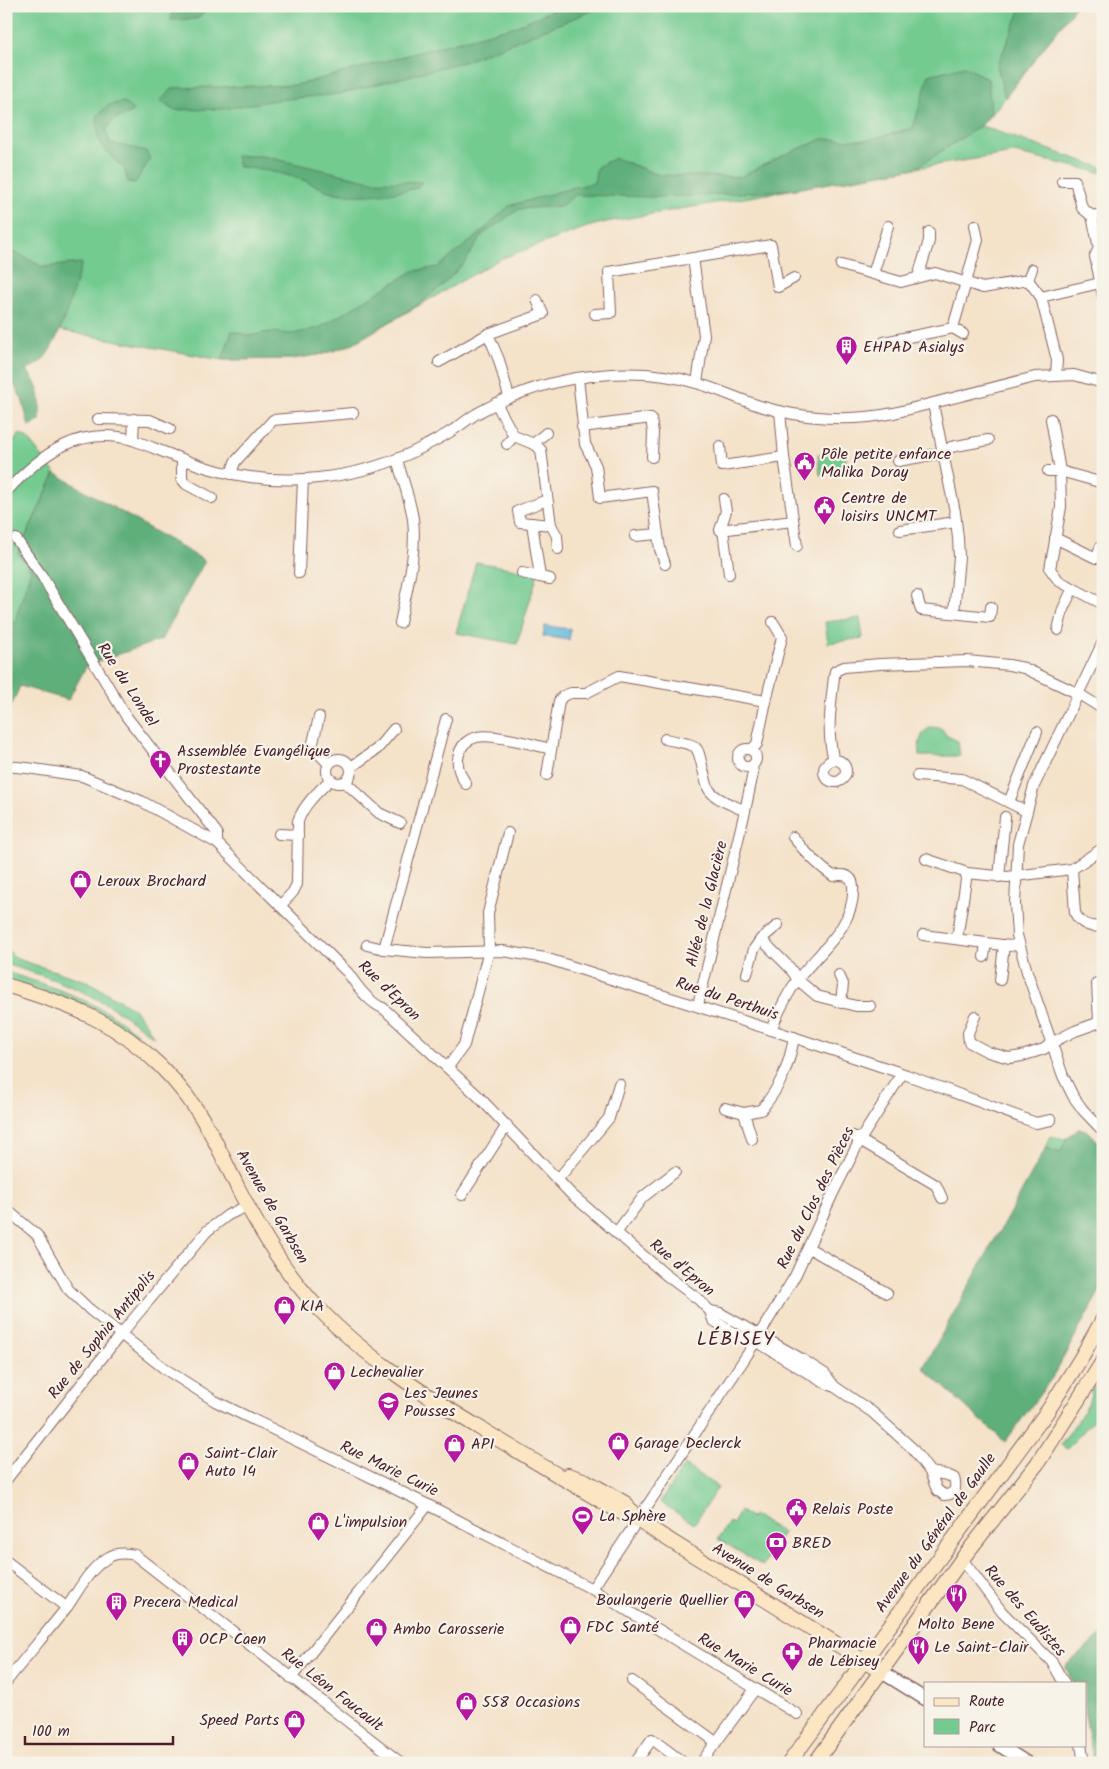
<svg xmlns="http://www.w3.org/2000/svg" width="1109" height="1769" font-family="Kalam,sans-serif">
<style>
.green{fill:#73cb90;stroke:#5e755e}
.forest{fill:#5eaf7a;stroke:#546752}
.water{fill:#5fb8dc;stroke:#546c84}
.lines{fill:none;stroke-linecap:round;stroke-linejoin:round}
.minor-casing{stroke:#866362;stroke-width:12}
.tertiary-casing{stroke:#866362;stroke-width:15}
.secondary-casing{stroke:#866362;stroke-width:16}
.minor{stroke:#fff;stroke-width:10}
.tertiary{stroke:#fff;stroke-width:12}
.secondary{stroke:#fbe6c4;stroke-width:14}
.labels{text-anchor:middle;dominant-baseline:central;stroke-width:4.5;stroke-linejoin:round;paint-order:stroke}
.poi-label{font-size:16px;fill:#4a1f2b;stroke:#f7f3e8;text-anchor:start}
.street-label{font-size:16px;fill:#4a1f2b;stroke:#f7f3e8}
.quarter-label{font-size:19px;letter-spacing:1px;fill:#4a1f2b;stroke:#f7f3e8}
</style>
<rect width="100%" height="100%" fill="#f7f3e8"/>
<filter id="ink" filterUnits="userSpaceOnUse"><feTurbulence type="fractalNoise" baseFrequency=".02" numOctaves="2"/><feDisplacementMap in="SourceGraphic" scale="10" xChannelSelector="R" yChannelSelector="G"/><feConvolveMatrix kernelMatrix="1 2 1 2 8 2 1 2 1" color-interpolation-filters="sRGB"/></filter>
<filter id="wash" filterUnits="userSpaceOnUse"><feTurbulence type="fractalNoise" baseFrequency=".0096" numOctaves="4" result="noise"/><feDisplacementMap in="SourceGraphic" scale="20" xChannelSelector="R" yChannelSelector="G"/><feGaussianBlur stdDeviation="1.12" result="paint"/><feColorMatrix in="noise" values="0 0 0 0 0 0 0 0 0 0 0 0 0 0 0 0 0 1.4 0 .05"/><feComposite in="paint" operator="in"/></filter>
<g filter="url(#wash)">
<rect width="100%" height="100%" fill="#f4e2c9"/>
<g class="green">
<polygon points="6,6 1076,6 1005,98 981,126 1103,168 1103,173 1014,153 916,168 606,222 587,227 500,259 350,345 324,354 292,359 222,360 59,330 6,308"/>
<polygon points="20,434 28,439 55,473 18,553 31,570 6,650 6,450"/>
<polygon points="845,452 847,472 820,475 818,455"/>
<polygon points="476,562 538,573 517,644 456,633"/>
<polygon points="860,618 863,638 828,643 825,622"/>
<path d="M932,727L941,728L947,736L958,741L960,756H919C919,744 919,732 932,727Z"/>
<path d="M6,949L17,959L89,982L134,1009L144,1021L154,1037C137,1025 124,1014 104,1003C74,985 40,975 6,964Z"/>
<path d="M6,972C40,983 74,993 105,1011C116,1017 126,1026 137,1033L135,1037L88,1006L6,979Z"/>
<polygon points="1051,1136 1061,1139 1067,1138 1060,1153 1046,1148"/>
<polygon points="1103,1372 1103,1410 1067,1449 1061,1445 1088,1405 1092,1390"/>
<polygon points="684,1465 718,1487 694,1524 660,1502"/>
<polygon points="740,1511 751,1518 753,1515 783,1533 763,1566 718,1539 729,1522 733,1524"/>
</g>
<g class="forest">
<polygon points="173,6 212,6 197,19 171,20"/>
<polygon points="562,6 604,6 466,61 339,94 276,100 223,109 173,110 160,101 173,88 297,85 516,26"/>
<path d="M856,6H894C882,13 872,12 858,9Z"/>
<polygon points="1022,6 1076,6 1005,98 997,66"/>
<polygon points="964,66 988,79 991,112 980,126 916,168 788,190 695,196 652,197 575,195 561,206 519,209 482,235 465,262 443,285 418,305 350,345 324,354 292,359 222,360 232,331 249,336 269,332 293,334 321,327 413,271 438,267 477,236 509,206 571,188 594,183 597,167 615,158 659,175 740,177 786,154 823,139 867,140 913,128 929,75"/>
<polygon points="123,102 133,110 127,115 114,119 106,130 110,143 146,151 150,159 135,183 128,182 124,169 103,148 98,138 97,116 109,105"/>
<path d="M236,156H262L371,181L422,182L417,188C391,193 359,199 332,192C322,189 313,184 303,180C283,173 260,169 239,167Z"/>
<path d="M6,253H17L43,267L82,263C73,289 62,335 46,356C42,362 33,366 27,370C42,392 40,395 40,421L29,426L22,399L6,371Z"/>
<polygon points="55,473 205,561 161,640 87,665 68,700 20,686 6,718 6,650 31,570 18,553"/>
<polygon points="1078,1129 1086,1130 1103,1146 1103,1285 1054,1375 1005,1442 923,1368 1046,1148 1060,1153 1067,1138"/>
<polygon points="1103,1634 1103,1763 1094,1763 1085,1715 1085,1683 1073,1683 1065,1666"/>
</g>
<polygon class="water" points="545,626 571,629 569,640 543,636"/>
</g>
<g filter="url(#ink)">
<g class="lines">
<defs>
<g id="minor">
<polyline points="1062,181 1075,181 1082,208 1092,216 1099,248 1095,256 1103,296"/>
<polyline points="1092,216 1103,214"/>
<polyline points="693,258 704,335 697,383"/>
<polyline points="841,265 901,282 935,273 983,288 1028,280"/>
<polyline points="873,274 888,226"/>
<polyline points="918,277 929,241 929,232"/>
<polyline points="1028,280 1041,297 1057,360 1056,375"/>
<polyline points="1028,280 1032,269"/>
<polyline points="1041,297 1100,283"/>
<polyline points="595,314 611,313 609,272 771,245 778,287 794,278"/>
<polyline points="953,328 963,334"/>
<polyline points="488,334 499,360 509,397"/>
<polyline points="884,342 953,328 978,240 975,225"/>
<polyline points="439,362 488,334 543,314 537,300"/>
<polyline points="578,378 585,444 596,466 600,498 652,491 660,549 665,564"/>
<polyline points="496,403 514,436 536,445 541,450 551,525 520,522 518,511 547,500"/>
<polyline points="933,404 955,512 958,538 959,557 954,613"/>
<polyline points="780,411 784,457 797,546"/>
<polyline points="98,419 150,420 170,429"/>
<polyline points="1051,419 1060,471 1061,507 1050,569 1059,581 1103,604"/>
<polyline points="582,427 651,418 653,433 652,457"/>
<polyline points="133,440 134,419"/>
<polyline points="507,444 514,436"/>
<polyline points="533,444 546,433"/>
<polyline points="720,446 722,466 784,457"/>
<polyline points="182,459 182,479 186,484 212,498"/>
<path d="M397,459C402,478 410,499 413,519C417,554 407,588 400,623"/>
<polyline points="898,461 943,453 951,447 988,440"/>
<polyline points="1048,471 1060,471 1103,483"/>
<polyline points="231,474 235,462 273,420 353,413"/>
<path d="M6,492C41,454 79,425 133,440C157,449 182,460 208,468C279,489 359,481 425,446C434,441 444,436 453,430C461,425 468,419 476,414C515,392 556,379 600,375C631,372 666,374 696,383C718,389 738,399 760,406C802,419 850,422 894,413L1035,377L1074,375L1103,383"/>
<polyline points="724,499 726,511 720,530 793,521"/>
<polyline points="551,525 557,536 558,549"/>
<polyline points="723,530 729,574"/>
<polyline points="900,530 956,522"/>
<polyline points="635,536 658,534"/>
<polyline points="1055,538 1096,558 1101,546"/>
<polyline points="16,539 42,576 126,716 217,833 217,843"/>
<polyline points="299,573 303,479"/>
<polyline points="522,573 540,577 532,523"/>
<polyline points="540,577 550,579"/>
<polyline points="917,596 921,610 990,617 991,607"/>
<polyline points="1058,630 1063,609 1073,588"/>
<polyline points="1103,642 1034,786 1018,844 1015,904 1017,935 1027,972 1063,1076 1073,1096 1083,1110 1103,1131"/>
<polyline points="319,717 312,747 329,764"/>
<path d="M665,739C703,747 695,741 705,777C706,782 707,787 710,791C718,801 734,805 745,811"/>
<circle cx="747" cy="758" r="9"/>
<polyline points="751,750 757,744 766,701"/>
<circle cx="339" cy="771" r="12"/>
<path d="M834,760C826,734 831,703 834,677L835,671L844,667L880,664L967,661L1009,665L1024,668L1079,694L1103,709"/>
<circle cx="835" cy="771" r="11"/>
<path d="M6,766L27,768L82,776L141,801L217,843L348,973C356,985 369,1003 383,1008L478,1096L571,1194L666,1275L698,1299L710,1311L713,1320L733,1333L764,1346L821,1381L835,1387L872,1412L912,1448L930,1472L937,1490L944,1495C955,1495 957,1488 954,1478L947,1475L930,1472"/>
<polyline points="351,767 377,749 394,729"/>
<polyline points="547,775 559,701 563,696 571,693 586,693 619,676 766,701 782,637 773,622"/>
<polyline points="917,776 962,779 1026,811"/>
<polyline points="345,782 379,813 400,823"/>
<path d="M466,784C459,773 455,764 460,751C463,743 469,739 477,737C493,733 534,745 551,749"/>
<polyline points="1009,802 1037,732"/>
<polyline points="279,834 298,835"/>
<polyline points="926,859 967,873 1007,877 1072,869 1103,848"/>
<path d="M1072,869L1075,913C1080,924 1092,929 1103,925"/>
<polyline points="999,877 1005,817"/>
<path d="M280,906L293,892L297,884L298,821C304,804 318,792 330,780"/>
<polyline points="923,935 1010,946 1019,944"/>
<polyline points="761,939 778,925"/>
<polyline points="957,939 967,873"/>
<polyline points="367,945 384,949 427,953 503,951 545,958 781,1033 907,1075 1036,1123 1051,1120"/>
<polyline points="384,949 446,719"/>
<polyline points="984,957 986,943"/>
<polyline points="747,974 754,949 761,939 790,968 798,980 817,996 856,1006 870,1006"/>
<polyline points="839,975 843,984 841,1003"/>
<polyline points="1000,980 1004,945"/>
<polyline points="698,1005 745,811 753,773 752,766"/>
<polyline points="975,1016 968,1033 969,1042 988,1052 1009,1058 1022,1056 1044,1049 1051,1043 1075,1031 1103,1021"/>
<polyline points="1099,1022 1097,983 1103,983"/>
<path d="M771,1030C778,1013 787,994 798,979C820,951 856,925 853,886C852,874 842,874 833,876C817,865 805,852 793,837"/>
<polyline points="448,1067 464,1045 489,950 488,913 508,833"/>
<path d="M725,1108L744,1113L761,1110C780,1087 789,1067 794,1037"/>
<polyline points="744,1113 752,1139"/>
<polyline points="853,1136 936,1185 942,1198"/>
<polyline points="558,1179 609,1118 619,1084"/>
<polyline points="462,1195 507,1125"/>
<polyline points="6,1209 37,1235 68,1289 89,1309 165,1369 215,1401 428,1505 592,1589 797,1714"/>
<polyline points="616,1233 643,1197 675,1172"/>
<polyline points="809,1248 887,1293"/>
<polyline points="710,1311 720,1313 800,1358 825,1374 834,1386"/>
<polyline points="6,1480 120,1335 207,1231 228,1215 247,1206"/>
<polyline points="962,1559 1002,1612 1052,1662 1064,1683"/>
<polyline points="6,1561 66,1607"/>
<polyline points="592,1589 747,1355 795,1276 834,1191 860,1140 902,1074"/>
<polyline points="291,1678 428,1505"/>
<polyline points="632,1681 716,1742"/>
<path d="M6,1682C26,1657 47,1632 67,1607C79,1590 90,1567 109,1557C117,1552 126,1553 135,1555L401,1763"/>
<polyline points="1081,1745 1084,1763"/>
<polyline points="635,1763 652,1739 684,1763"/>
<polyline points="701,1763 755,1689"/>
</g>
<g id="tertiary">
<polyline points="880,1671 925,1699"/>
<polyline points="999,1745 1027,1763"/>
</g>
<g id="secondary">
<path d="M6,985C37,995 67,1004 96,1019C143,1043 182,1083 208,1128C219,1148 228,1168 238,1188C260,1231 286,1275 319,1309C367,1359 425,1395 483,1430C529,1458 574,1485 620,1512L637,1520L880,1671"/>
<polyline points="568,1475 586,1481 625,1503 637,1519"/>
<polyline points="789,1763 1049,1409 1081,1358 1103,1319"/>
<polyline points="815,1763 962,1559 1037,1464 1103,1361"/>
</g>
</defs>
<use href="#minor" class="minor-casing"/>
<use href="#tertiary" class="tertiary-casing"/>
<use href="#secondary" class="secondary-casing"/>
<use href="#minor" class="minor"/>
<use href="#tertiary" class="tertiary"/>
<use href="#secondary" class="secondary"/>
</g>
</g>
<defs>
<symbol id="building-pin" viewBox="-11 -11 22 30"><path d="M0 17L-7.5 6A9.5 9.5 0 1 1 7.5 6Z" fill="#b5179e" stroke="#f7f3e8"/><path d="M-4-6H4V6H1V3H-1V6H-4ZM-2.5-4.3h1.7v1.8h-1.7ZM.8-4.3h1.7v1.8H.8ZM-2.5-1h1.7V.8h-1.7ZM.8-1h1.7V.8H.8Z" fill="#fff"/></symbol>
<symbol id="civic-pin" viewBox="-11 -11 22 30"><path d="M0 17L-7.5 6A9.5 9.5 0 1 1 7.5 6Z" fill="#b5179e" stroke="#f7f3e8"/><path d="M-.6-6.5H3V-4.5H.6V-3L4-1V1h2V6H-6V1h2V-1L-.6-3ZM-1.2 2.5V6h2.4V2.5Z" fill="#fff"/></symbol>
<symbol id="church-pin" viewBox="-11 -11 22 30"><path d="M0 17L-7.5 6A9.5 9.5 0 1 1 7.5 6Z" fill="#b5179e" stroke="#f7f3e8"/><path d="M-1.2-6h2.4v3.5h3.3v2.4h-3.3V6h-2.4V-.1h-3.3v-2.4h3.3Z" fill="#fff"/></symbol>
<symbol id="shop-pin" viewBox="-11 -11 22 30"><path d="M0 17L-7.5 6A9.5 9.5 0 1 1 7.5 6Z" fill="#b5179e" stroke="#f7f3e8"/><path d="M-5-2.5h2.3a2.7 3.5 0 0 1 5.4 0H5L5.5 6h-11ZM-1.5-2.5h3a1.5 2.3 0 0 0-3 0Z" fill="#fff"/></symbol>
<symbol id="school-pin" viewBox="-11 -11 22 30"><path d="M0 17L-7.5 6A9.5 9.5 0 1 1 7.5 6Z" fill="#b5179e" stroke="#f7f3e8"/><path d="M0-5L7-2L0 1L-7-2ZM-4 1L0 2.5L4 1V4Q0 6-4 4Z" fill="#fff"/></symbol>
<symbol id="stadium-pin" viewBox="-11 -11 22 30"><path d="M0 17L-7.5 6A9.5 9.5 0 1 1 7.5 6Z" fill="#b5179e" stroke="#f7f3e8"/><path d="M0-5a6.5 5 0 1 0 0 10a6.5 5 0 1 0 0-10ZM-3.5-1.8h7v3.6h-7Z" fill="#fff"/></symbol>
<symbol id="bank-pin" viewBox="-11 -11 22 30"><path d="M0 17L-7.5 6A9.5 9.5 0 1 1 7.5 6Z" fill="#b5179e" stroke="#f7f3e8"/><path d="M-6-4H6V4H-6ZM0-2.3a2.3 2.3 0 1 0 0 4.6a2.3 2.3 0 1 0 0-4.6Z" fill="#fff"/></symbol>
<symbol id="restaurant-pin" viewBox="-11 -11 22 30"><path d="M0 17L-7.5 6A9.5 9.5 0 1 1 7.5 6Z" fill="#b5179e" stroke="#f7f3e8"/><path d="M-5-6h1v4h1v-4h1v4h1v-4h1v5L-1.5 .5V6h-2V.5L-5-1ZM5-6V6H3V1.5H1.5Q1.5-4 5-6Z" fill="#fff"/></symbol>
<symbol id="pharmacy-pin" viewBox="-11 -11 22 30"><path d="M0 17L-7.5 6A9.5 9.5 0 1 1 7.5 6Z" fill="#b5179e" stroke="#f7f3e8"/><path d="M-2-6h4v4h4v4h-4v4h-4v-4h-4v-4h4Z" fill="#fff"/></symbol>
</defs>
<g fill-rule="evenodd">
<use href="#building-pin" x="834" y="334" width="25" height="34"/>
<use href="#civic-pin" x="792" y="450" width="25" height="34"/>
<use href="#civic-pin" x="812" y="494" width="25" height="34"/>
<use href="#church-pin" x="148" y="748" width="25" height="34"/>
<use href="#shop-pin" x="68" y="868" width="25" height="34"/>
<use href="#shop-pin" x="272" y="1294" width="25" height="34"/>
<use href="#shop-pin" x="322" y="1360" width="25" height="34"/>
<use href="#school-pin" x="376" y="1390" width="25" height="34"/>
<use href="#shop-pin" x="606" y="1430" width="25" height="34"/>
<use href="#shop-pin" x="442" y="1432" width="25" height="34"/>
<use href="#shop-pin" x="176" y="1450" width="25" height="34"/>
<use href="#civic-pin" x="784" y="1496" width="25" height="34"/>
<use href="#stadium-pin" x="570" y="1504" width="25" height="34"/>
<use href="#shop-pin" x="306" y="1510" width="25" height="34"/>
<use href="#bank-pin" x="764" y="1530" width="25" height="34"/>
<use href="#restaurant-pin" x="944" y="1582" width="25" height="34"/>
<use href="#shop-pin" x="732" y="1588" width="25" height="34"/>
<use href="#building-pin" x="104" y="1590" width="25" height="34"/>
<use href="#shop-pin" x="558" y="1614" width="25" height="34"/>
<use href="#shop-pin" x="364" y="1616" width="25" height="34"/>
<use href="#building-pin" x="170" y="1626" width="25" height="34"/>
<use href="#restaurant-pin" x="906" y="1634" width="25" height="34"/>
<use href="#pharmacy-pin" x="780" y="1640" width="25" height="34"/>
<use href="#shop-pin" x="454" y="1690" width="25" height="34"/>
<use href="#shop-pin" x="282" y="1708" width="25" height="34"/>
</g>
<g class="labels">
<g class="poi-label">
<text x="863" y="347">EHPAD Asialys</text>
<text x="821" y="454">Pôle petite enfance<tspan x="821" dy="18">Malika Doray</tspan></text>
<text x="841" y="498">Centre de<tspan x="841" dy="18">loisirs UNCMT</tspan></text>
<text x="177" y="751">Assemblée Evangélique<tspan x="177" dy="18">Prostestante</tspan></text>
<text x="97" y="881">Leroux Brochard</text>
<text x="300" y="1306">KIA</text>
<text x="350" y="1372">Lechevalier</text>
<text x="404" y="1393">Les Jeunes<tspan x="404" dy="18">Pousses</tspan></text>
<text x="634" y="1443">Garage Declerck</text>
<text x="471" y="1444">API</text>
<text x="205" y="1453">Saint-Clair<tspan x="205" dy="18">Auto 14</tspan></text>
<text x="812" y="1509">Relais Poste</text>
<text x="599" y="1516">La Sphère</text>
<text x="334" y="1522">L'impulsion</text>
<text x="792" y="1543">BRED</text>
<text x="728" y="1600" text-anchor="end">Boulangerie Quellier</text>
<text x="133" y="1602">Precera Medical</text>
<text x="956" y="1624" text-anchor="middle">Molto Bene</text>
<text x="586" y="1627">FDC Santé</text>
<text x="393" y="1629">Ambo Carosserie</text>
<text x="199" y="1639">OCP Caen</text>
<text x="808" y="1643">Pharmacie<tspan x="808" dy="18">de Lébisey</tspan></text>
<text x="934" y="1647">Le Saint-Clair</text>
<text x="482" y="1702">558 Occasions</text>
<text x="279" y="1720" text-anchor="end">Speed Parts</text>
</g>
<g class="street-label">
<text transform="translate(127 685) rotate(57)">Rue du Londel</text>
<text transform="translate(707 904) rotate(-76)">Allée de la Glacière</text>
<text transform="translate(389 991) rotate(44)">Rue d'Epron</text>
<text transform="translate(727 999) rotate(18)">Rue du Perthuis</text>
<text transform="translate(816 1198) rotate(-64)">Rue du Clos des Pièces</text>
<text transform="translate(272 1207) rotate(60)">Avenue de Garbsen</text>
<text transform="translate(682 1268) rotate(40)">Rue d'Epron</text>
<text transform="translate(102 1335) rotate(-51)">Rue de Sophia Antipolis</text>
<text transform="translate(389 1469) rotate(26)">Rue Marie Curie</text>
<text transform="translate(936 1533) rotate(-54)">Avenue du Général de Gaulle</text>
<text transform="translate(768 1581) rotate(32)">Avenue de Garbsen</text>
<text transform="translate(1025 1611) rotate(49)">Rue des Eudistes</text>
<text transform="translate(745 1665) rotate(31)">Rue Marie Curie</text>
<text transform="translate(332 1690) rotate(38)">Rue Léon Foucault</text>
</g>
<g class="quarter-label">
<text x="736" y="1340">LÉBISEY</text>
</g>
</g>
<rect width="1109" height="1769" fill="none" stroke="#f7f3e8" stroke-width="25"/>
<rect x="924" y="1682" width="162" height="65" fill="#f7f3e8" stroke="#b29e9c"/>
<rect x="934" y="1698" width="25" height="8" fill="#fbe6c4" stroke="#b29e9c"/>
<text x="969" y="1706" font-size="15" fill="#4a1f2b">Route</text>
<rect x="934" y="1719" width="25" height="15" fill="#73cb90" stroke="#b29e9c"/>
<text x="969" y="1732" font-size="15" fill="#4a1f2b">Parc</text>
<path d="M25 1736v8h148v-8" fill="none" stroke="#4a1f2b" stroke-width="2.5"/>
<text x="32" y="1736" font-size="15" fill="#4a1f2b" stroke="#f7f3e8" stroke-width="4" paint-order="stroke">100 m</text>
</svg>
